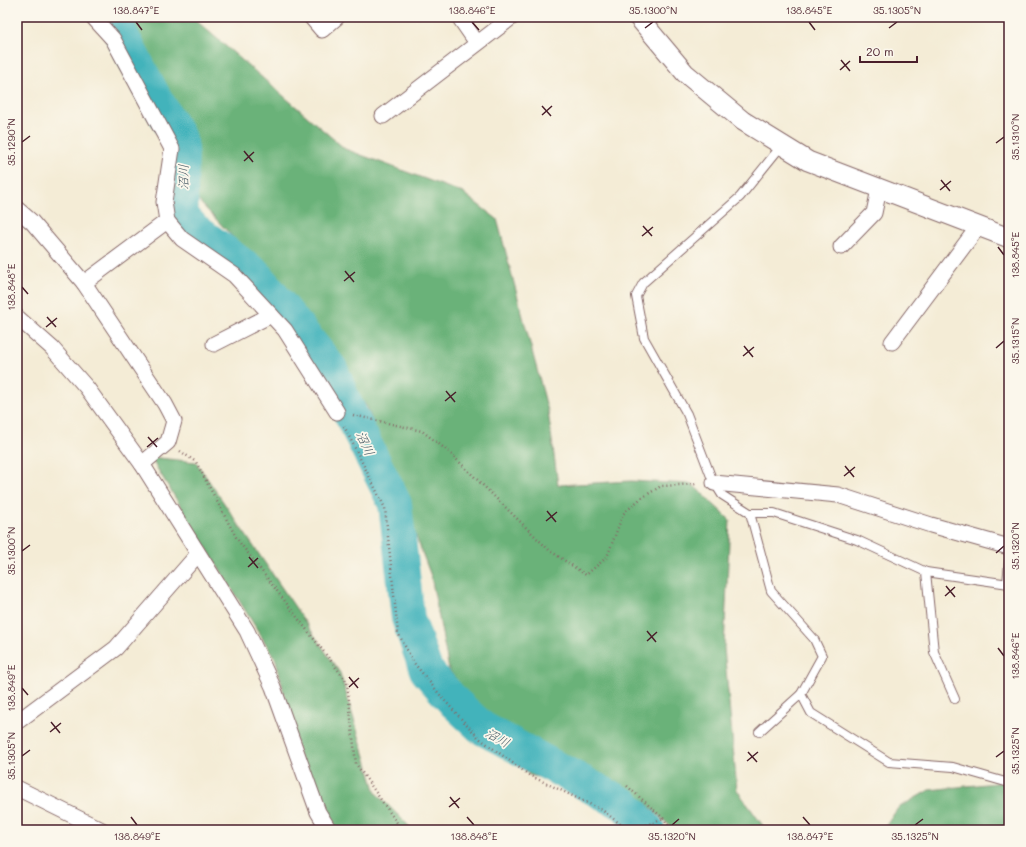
<svg xmlns="http://www.w3.org/2000/svg" width="1026" height="847" font-family="Mali,'Klee One',sans-serif">
<style>
.forest{fill:#6ab279;stroke:#5a6852}
.lines{fill:none;stroke-linecap:round;stroke-linejoin:round}
.river{stroke:#43b3bb;stroke-width:34}
.service-casing{stroke:#866767;stroke-width:10}
.minor-casing{stroke:#866767;stroke-width:17}
.tertiary-casing{stroke:#866767;stroke-width:21}
.path{stroke:#866767;stroke-width:2.5;stroke-dasharray:1 3;stroke-linecap:butt}
.service{stroke:#fff;stroke-width:8}
.minor{stroke:#fff;stroke-width:15}
.tertiary{stroke:#fff;stroke-width:19}
.ticks{fill:none;stroke:#4a1f2b;stroke-width:1.5}
.labels{text-anchor:middle;dominant-baseline:central;stroke-width:3.5;stroke-linejoin:round;paint-order:stroke}
.water-label{font-size:13px;font-style:italic;fill:#475a65;stroke:#fbf7ec}
.neatline{fill:none;stroke:#4a1f2b;stroke-width:1.5}
.ticks-label{font-size:10px;text-anchor:middle;fill:#4a1f2b}
</style>
<rect width="100%" height="100%" fill="#fbf7ec"/>
<filter id="ink" filterUnits="userSpaceOnUse"><feTurbulence type="fractalNoise" baseFrequency=".025" numOctaves="2"/><feDisplacementMap in="SourceGraphic" scale="8" xChannelSelector="R" yChannelSelector="G"/><feConvolveMatrix kernelMatrix="1 2 1 2 8 2 1 2 1" color-interpolation-filters="sRGB"/></filter>
<filter id="wash" filterUnits="userSpaceOnUse"><feTurbulence type="fractalNoise" baseFrequency=".012" numOctaves="4" result="noise"/><feDisplacementMap in="SourceGraphic" scale="16" xChannelSelector="R" yChannelSelector="G"/><feGaussianBlur stdDeviation="0.9" result="paint"/><feColorMatrix in="noise" values="0 0 0 0 0 0 0 0 0 0 0 0 0 0 0 0 0 1.4 0 .05"/><feComposite in="paint" operator="in"/></filter>
<g filter="url(#wash)">
<rect width="100%" height="100%" fill="#f4ecd6"/>
<g class="forest">
<polygon points="111,17 192,17 345,149 463,193 497,219 548,411 558,485 631,481 692,484 730,520 724,648 737,790 766,830 674,830 644,801 529,775 449,670 431,576 367,407 231,235 192,194 178,136 153,60"/>
<polygon points="150,457 196,462 340,673 376,793 413,830 317,829 276,660"/>
<polygon points="1005,782 1009,790 1009,830 883,830 898,808 929,790"/>
</g>
<g class="lines">
<polyline class="river" points="112,17 154,96 178,136 182,148 181,193 182,216 195,230 256,275 331,369 345,403 395,504 408,618 426,670 455,703 482,728 625,805 648,830"/>
</g>
</g>
<g filter="url(#ink)">
<g class="lines">
<defs>
<g id="service">
<polyline points="782,145 740,197 643,283 636,296 644,338 687,414 712,479 722,495 750,513 774,513 857,540 926,572 1009,584"/>
<polyline points="750,513 771,591 814,639 822,656 801,694 811,713 889,762 953,767 1009,783"/>
<polyline points="926,572 934,652 955,699"/>
<polyline points="1007,584 1009,562"/>
<polyline points="759,732 801,694"/>
</g>
<g id="minor">
<polyline points="93,17 113,39 172,149 164,202 167,221 182,239 234,275 285,330 337,412"/>
<polyline points="311,17 322,30 337,17"/>
<polyline points="459,17 477,43"/>
<polyline points="383,116 512,17"/>
<polyline points="17,209 32,222 84,283"/>
<polyline points="841,247 874,213 879,189"/>
<polyline points="17,317 52,348 87,388 142,464 247,631 273,687 318,812 329,830"/>
<polyline points="892,342 978,227"/>
<polyline points="214,344 271,315"/>
<polyline points="142,464 168,442 174,421 165,404 84,283 167,221"/>
<polyline points="714,483 838,495 931,525 1009,547"/>
<polyline points="17,722 116,648 198,554"/>
<polyline points="17,788 102,830"/>
</g>
<polyline id="tertiary" points="638,17 685,73 743,121 808,161 1009,238"/>
</defs>
<use href="#service" class="service-casing"/>
<use href="#minor" class="minor-casing"/>
<use href="#tertiary" class="tertiary-casing"/>
<g class="path">
<polyline points="353,415 422,431 448,451 549,550 586,575 607,557 623,514 640,499 661,486 697,484"/>
<polyline points="344,426 385,508 398,633 414,663 445,701 479,738 529,775 602,810 628,830"/>
<polyline points="180,451 196,462 237,539 347,682 356,764 402,830"/>
<polyline points="627,786 663,818 672,830"/>
<polyline points="635,830 663,818"/>
</g>
<use href="#service" class="service"/>
<use href="#minor" class="minor"/>
<use href="#tertiary" class="tertiary"/>
</g>
</g>
<path class="ticks" d="M136,22L142,30M472,22L479,30M809,22L815,30M645,28L653,22M889,28L897,22M841,60L850,71M840,70L850,61M542,106L551,116M542,115L552,106M22,142L30,136M996,143L1004,137M244,151L253,162M244,161L254,152M941,180L950,191M940,190L951,181M643,226L652,236M642,236L653,227M998,247L1004,255M345,271L354,282M344,281L355,272M22,287L28,294M47,317L56,327M46,327L57,318M744,346L753,357M996,348L1004,341M743,356L754,347M446,391L455,402M445,401L456,392M148,437L157,447M147,447L158,438M845,466L854,477M844,476L855,467M547,511L556,522M546,521L557,512M22,551L30,545M996,553L1004,546M249,557L258,568M248,567L258,558M946,586L955,597M945,596L955,587M647,631L656,642M647,641L657,632M998,648L1004,656M349,677L358,688M349,687L359,678M22,688L28,695M51,722L60,733M50,732L61,723M748,752L757,762M22,756L30,750M996,757L1004,751M747,761L758,752M450,797L459,808M449,807L460,798M131,817L137,825M467,817L474,825M803,817L810,825M672,825L679,819M915,825L923,819"/>
<g class="labels">
<g class="water-label">
<text transform="translate(182 177) rotate(-90)">沼川</text>
<text transform="translate(366 443) rotate(65)">沼川</text>
<text transform="translate(498 737) rotate(29)">沼川</text>
</g>
</g>
<rect width="1026" height="847" fill="none" stroke="#fbf7ec" stroke-width="44"/>
<path d="M860 56v6h57v-6" fill="none" stroke="#4a1f2b" stroke-width="2"/>
<text x="866" y="56" font-size="12" fill="#4a1f2b" stroke="#fbf7ec" stroke-width="3" paint-order="stroke">20 m</text>
<rect x="22" y="22" width="982" height="803" class="neatline"/>
<g class="ticks-label">
<text x="136" y="14">138.847°E</text>
<text x="472" y="14">138.846°E</text>
<text x="653" y="14">35.1300°N</text>
<text x="809" y="14">138.845°E</text>
<text x="897" y="14">35.1305°N</text>
<text transform="translate(1015 137) rotate(-90)" y="4">35.1310°N</text>
<text transform="translate(11 142) rotate(-90)" y="4">35.1290°N</text>
<text transform="translate(1015 255) rotate(-90)" y="4">138.845°E</text>
<text transform="translate(11 287) rotate(-90)" y="4">138.848°E</text>
<text transform="translate(1015 341) rotate(-90)" y="4">35.1315°N</text>
<text transform="translate(1015 546) rotate(-90)" y="4">35.1320°N</text>
<text transform="translate(11 551) rotate(-90)" y="4">35.1300°N</text>
<text transform="translate(1015 656) rotate(-90)" y="4">138.846°E</text>
<text transform="translate(11 688) rotate(-90)" y="4">138.849°E</text>
<text transform="translate(1015 751) rotate(-90)" y="4">35.1325°N</text>
<text transform="translate(11 756) rotate(-90)" y="4">35.1305°N</text>
<text x="137" y="840">138.849°E</text>
<text x="474" y="840">138.848°E</text>
<text x="672" y="840">35.1320°N</text>
<text x="810" y="840">138.847°E</text>
<text x="915" y="840">35.1325°N</text>
</g>
</svg>
